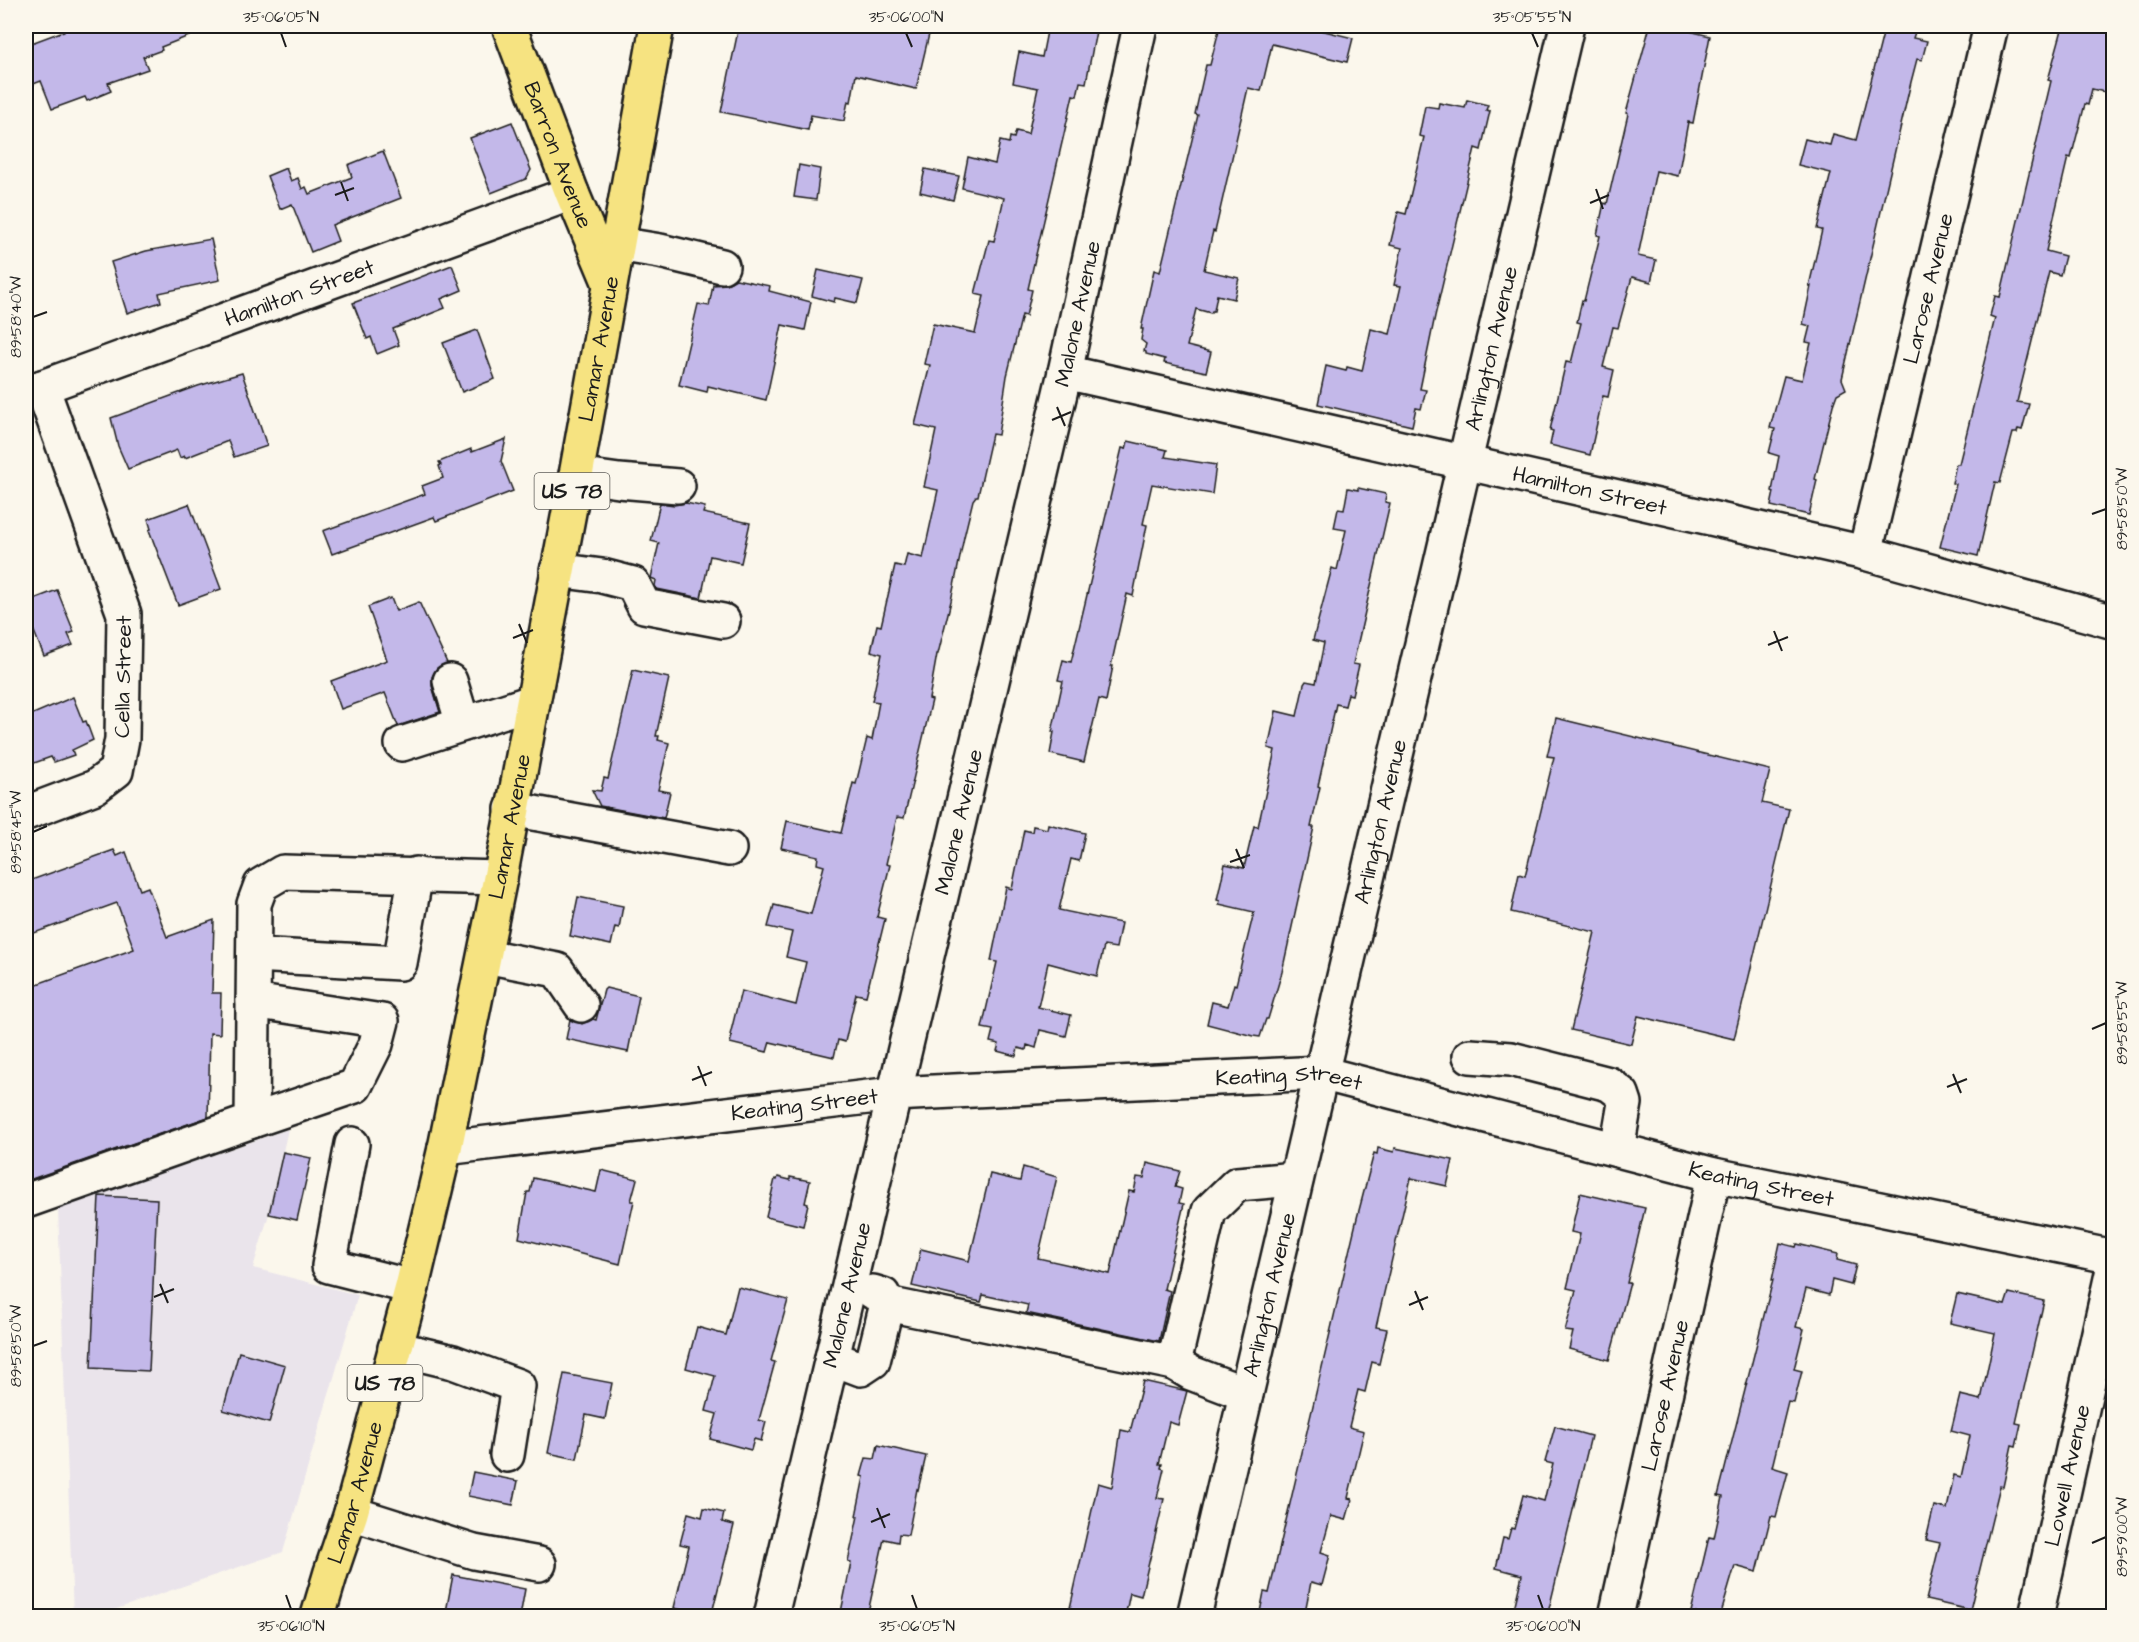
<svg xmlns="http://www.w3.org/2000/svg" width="2139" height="1642" font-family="'Architects Daughter',sans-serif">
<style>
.built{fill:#eae4eb}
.building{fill:#c3b8e9;stroke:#1c1c1c;stroke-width:1.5}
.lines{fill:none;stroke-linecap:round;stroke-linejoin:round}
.minor-casing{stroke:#1c1c1c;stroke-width:38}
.major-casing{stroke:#1c1c1c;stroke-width:38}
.minor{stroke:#fbf7ec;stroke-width:33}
.major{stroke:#f6e381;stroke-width:33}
.ticks{fill:none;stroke:#1c1c1c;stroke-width:2}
.labels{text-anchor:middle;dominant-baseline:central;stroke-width:4.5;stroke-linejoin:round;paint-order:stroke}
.shield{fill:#fbf7ec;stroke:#5f5e5a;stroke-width:1.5}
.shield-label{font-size:21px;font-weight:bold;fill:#1c1c1c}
.street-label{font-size:22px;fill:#1c1c1c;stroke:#fbf7ec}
.neatline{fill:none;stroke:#1c1c1c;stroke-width:2}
.ticks-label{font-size:15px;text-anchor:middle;fill:#1c1c1c}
</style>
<rect width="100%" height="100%" fill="#fbf7ec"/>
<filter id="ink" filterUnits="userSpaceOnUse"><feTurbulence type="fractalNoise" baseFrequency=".0167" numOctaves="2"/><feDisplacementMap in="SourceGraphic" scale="12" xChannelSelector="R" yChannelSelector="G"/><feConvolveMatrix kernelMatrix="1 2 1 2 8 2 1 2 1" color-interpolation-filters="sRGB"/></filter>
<g filter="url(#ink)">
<polygon class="built" points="288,1129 269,1214 253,1268 358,1295 283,1552 96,1616 73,1616 58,1209"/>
<g class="building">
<polygon points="77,26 212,26 212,27 161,47 162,50 143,57 148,69 108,83 111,91 87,101 85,97 52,109 41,81 26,87 26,45"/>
<polygon points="739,26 787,26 822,33 824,26 931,26 916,89 856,75 851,102 848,101 844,121 811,115 808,130 721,112"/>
<polygon points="1048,26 1097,26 1086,83 1080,82 1077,96 1073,95 1064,134 1028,289 1032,290 1026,316 1022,315 1007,376 998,435 992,434 978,496 976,496 973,500 964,537 951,601 938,654 937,654 929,699 932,700 904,818 897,817 886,864 890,865 877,917 885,919 866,996 856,994 845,1042 838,1040 834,1057 770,1042 767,1052 730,1043 732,1036 730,1035 741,991 796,1005 806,962 786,957 792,932 768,927 774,905 811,914 824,866 817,864 818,856 781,848 787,821 841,833 853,783 856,784 867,738 872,740 879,702 872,701 882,654 871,651 877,625 881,626 895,565 904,567 907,554 923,558 938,490 924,487 936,430 915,425 930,365 924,364 933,324 975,333 984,296 975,294 989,240 994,241 1004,198 962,188 968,157 995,164 1000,141 1009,143 1010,137 1014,138 1016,131 1028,134 1038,88 1013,83 1019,52 1042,57"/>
<polygon points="1220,26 1304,26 1353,38 1347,62 1272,44 1261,91 1248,88 1215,232 1213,231 1204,270 1239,278 1234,299 1217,295 1214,311 1212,311 1211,313 1196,309 1187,346 1211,352 1206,372 1164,363 1165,359 1146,354 1146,352 1144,351 1146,344 1141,340 1143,329 1141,329 1154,270 1160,272 1198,115 1195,114 1206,65 1210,65"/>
<polygon points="1650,26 1668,26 1710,36 1693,123 1688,122 1678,176 1656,171 1638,256 1656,260 1651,282 1632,277 1618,328 1613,327 1603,367 1614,370 1608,397 1603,396 1590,455 1550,445 1553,431 1550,430 1566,362 1571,363 1581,323 1577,322 1582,300 1584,301 1600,236 1597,235 1604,203 1607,204 1628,114 1626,113"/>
<polygon points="1885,26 1917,26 1913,38 1927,41 1922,60 1917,59 1911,82 1842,379 1846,389 1837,394 1833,405 1815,479 1817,480 1809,515 1771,506 1774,492 1772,491 1779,456 1769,453 1775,429 1770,428 1784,376 1802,380 1811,343 1806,342 1810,326 1803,324 1811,286 1809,286 1822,230 1817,229 1831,173 1798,165 1805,139 1830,145 1833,134 1856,140"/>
<polygon points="2063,26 2105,26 2114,27 2114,92 2109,91 2108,93 2092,89 2088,105 2085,104 2071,158 2068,157 2046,251 2065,256 2060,275 2049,272 2017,402 2029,404 2022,430 2018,429 2017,433 2013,433 2000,483 1995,482 1978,556 1940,547 1956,484 1952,483 1956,464 1959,464 1995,318 1990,316 1995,296 2000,297 2051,81 2048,80"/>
<polygon points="1467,100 1488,105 1486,110 1490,111 1481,150 1475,148 1435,316 1420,389 1426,390 1421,409 1416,408 1412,426 1318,404 1326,366 1346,371 1347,367 1362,371 1371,329 1390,334 1401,286 1394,285 1402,248 1390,245 1398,212 1406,214 1424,137 1419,136 1425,106 1438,108 1439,103 1465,108"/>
<polygon points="512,122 531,170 526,179 491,193 470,138"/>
<polygon points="383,151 401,198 332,225 338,241 311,252 292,204 280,209 267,176 286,168 291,181 298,178 302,189 306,187 309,194 352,177 348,165"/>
<polygon points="799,165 820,169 816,200 794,197"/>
<polygon points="925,169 959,176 953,200 920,192"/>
<polygon points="211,239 220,280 159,293 161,302 127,313 111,262 146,251"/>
<polygon points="452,265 462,290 441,299 445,308 393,329 399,345 377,354 371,337 367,339 353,303"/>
<polygon points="818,270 863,280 857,303 835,298 834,302 812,296"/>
<polygon points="736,279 770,286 769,291 811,302 805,330 782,325 766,400 708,386 707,392 679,385 698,304 709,306 713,285 727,284"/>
<polygon points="477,330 495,379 462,392 443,343"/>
<polygon points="242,373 267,446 234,457 228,441 185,458 184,456 180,458 177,450 128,469 118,446 111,418 198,386"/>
<polygon points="506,439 501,461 513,491 436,521 434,517 332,554 323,531 425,494 422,486 443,478 439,466 441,465 439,462 471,449 472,452"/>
<polygon points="1128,441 1167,450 1165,457 1216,465 1212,494 1152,484 1143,524 1147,525 1133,596 1127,594 1111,666 1113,666 1106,701 1099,699 1084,762 1050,754 1054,732 1052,732 1063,681 1058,680 1063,660 1071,662 1122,448 1126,449"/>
<polygon points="1348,488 1358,490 1358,488 1386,494 1385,502 1390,503 1353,664 1359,665 1352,695 1348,694 1345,706 1336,704 1318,786 1320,787 1311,827 1314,827 1282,972 1268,1019 1266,1019 1260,1037 1253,1036 1207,1024 1212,1002 1228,1006 1234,984 1236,985 1254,912 1219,904 1220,901 1217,900 1225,864 1244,868 1254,826 1258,827 1275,750 1268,748 1276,711 1297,716 1304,684 1306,681 1316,683 1324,643 1313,640 1332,568 1337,570 1346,530 1334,528 1338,509 1344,510"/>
<polygon points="660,503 674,505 686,503 705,507 703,513 750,523 741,563 710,556 701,598 657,589 655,586 656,580 651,578 659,543 651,541"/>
<polygon points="189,504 221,589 178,605 149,530 151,529 148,519"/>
<polygon points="57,590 74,632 68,634 73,645 44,656 33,629 26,632 26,602"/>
<polygon points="391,598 396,611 419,602 447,663 437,668 432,677 432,686 440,712 398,726 385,693 341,709 331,681 387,660 368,607"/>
<polygon points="633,670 669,678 656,736 659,736 658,740 669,743 658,790 670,792 664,818 600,806 592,790 601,791 604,778 608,779"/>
<polygon points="73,697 83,722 86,721 93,740 72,750 74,755 54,762 51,757 26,766 26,717"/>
<polygon points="1556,718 1770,770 1762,803 1789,809 1734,1039 1638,1016 1631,1044 1571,1030 1595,932 1511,912 1519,874 1525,876 1554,757 1547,756"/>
<polygon points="1048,824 1085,833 1079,861 1071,859 1059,910 1121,923 1116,948 1104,946 1097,976 1048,963 1038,1007 1071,1015 1066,1036 1040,1030 1036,1048 1027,1045 1026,1050 1018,1048 1016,1056 997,1051 999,1044 990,1042 993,1030 982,1028 997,962 991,961 1006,887 1012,889 1024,830 1032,832 1033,826 1047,829"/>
<polygon points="114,850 117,856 126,852 140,890 148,887 167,937 214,920 212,993 221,993 220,1034 210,1033 208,1117 26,1181 26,988 134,949 117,903 26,936 26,882"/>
<polygon points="578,897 623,906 619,928 615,927 611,945 570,936"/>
<polygon points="606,988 639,996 628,1052 566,1039 570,1019 582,1024 593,1019 596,1020 604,990"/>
<polygon points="1378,1148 1394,1152 1395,1148 1453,1160 1447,1186 1411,1178 1376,1327 1387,1329 1379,1364 1372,1362 1365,1392 1358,1390 1349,1427 1364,1431 1348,1498 1352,1499 1346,1520 1331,1516 1321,1552 1330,1555 1322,1585 1311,1582 1304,1617 1259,1617 1264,1592 1269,1593 1357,1218 1374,1153 1377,1154"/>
<polygon points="283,1152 311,1158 297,1220 269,1214"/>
<polygon points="1147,1163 1180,1171 1175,1187 1182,1189 1179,1203 1184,1204 1164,1289 1170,1291 1159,1341 1026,1313 1028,1305 983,1295 981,1302 912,1286 921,1249 969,1261 990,1174 1020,1181 1023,1167 1057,1177 1038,1258 1110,1274 1129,1191 1134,1192 1137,1177 1144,1178"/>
<polygon points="601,1170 637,1179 631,1201 634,1201 620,1264 519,1238 527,1192 530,1192 533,1178 596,1192"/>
<polygon points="778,1177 790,1180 790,1177 810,1181 805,1203 808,1204 803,1226 766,1217 775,1179 777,1180"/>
<polygon points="1580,1193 1645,1208 1627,1283 1630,1283 1609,1360 1569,1349 1573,1332 1565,1331 1576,1290 1567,1288 1580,1234 1571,1232"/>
<polygon points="99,1196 157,1199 149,1371 91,1368"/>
<polygon points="1780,1243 1796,1247 1797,1244 1838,1254 1837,1260 1856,1265 1851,1285 1832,1280 1829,1295 1806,1289 1796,1327 1804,1329 1794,1369 1802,1371 1794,1403 1788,1402 1772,1467 1788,1472 1776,1517 1771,1516 1757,1572 1735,1566 1720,1617 1710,1617 1691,1612 1709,1537 1714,1538 1723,1497 1718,1496 1773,1280 1772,1280"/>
<polygon points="738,1287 788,1300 771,1361 775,1362 759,1420 766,1422 761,1441 754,1439 751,1450 710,1439 717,1414 706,1411 715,1376 686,1368 697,1327 726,1335"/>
<polygon points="2009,1293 2044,1301 2016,1423 2021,1424 2016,1446 2012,1445 2003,1487 2000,1486 1970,1610 1926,1600 1940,1543 1926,1540 1934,1506 1947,1509 1954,1475 1961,1477 1970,1436 1951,1431 1960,1395 1981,1400 1995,1333 1950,1323 1957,1294 2005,1305"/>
<polygon points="239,1352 285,1365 269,1423 223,1410"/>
<polygon points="564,1374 612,1383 605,1419 586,1415 577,1459 548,1453"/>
<polygon points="1143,1381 1187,1391 1178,1425 1169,1422 1159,1464 1162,1464 1161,1468 1164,1469 1157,1498 1164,1499 1141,1596 1130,1593 1125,1617 1068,1617 1098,1483 1112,1487 1121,1430 1130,1432"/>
<polygon points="1555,1426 1591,1436 1547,1617 1512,1617 1522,1575 1496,1568 1503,1538 1508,1539 1511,1528 1514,1529 1523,1495 1544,1501 1553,1464 1545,1462"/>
<polygon points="878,1445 926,1456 918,1490 917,1489 908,1535 899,1534 898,1542 884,1539 867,1617 840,1617 851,1563 848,1562 858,1516 856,1516 864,1477 861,1476 866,1458 875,1459"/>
<polygon points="473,1472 518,1481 513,1505 468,1496"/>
<polygon points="704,1508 724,1513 722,1522 734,1525 711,1617 674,1608 689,1546 680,1544 688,1513 702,1517"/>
<polygon points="453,1575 525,1589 520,1617 445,1617"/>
</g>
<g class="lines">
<defs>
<g id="minor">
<polyline points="617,244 660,251 722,266"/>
<path id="s1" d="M1065,372L1865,553L2114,622"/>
<path id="s2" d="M26,393L572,193"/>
<polyline points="576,475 619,481 678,486"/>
<path id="s3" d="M1865,553L1991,26"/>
<polyline points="557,570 602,576 633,584 644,606 723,621"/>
<polyline points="450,681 463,724"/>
<polyline points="402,744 532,702"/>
<polyline points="512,809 729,849"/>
<path id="s4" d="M26,813L95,787L116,771L122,739L124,614L42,387"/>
<polyline points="254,955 400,963 416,874"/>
<polyline points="485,956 557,970 581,1005"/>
<polyline points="1470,1056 1511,1059 1609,1084 1622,1094 1625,1103 1617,1149"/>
<polyline points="252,1121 355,1086 376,1044 382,1021 253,1001"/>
<polyline points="352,1144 329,1266 412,1287"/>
<path id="s5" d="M445,1148L893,1094L1321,1073L1714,1175L2114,1257"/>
<polyline points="26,1201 252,1121 254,904 261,885 283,872 500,878"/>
<polyline points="887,1304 1174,1363"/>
<polyline points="395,1348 453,1362 518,1386 507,1455"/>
<polyline points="832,1358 861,1369 873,1361 887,1304 883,1295 873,1292"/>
<polyline points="1246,1394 1191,1373 1174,1363 1209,1211 1237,1184 1296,1179"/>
<polyline points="351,1513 474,1552 539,1564"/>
<path id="s6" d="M771,1616L1065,372L1140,26"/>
<path id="s7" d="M1194,1616L1567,26"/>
<path id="s8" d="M1616,1616L1714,1175"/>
<path id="s9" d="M2036,1616L2114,1265"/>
</g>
<g id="major">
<path id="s10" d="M509,26L572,193L610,284"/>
<path id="s11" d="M318,1616L331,1572L351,1513L412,1287L445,1148L500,878L576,475L657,26"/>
</g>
</defs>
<use href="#minor" class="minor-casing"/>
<use href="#major" class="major-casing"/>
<use href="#minor" class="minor"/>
<use href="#major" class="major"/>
</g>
</g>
<path class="ticks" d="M281,33L286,47M906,33L912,47M1532,33L1538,47M341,182L348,201M1596,189L1603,209M335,195L354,188M1590,203L1609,195M33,317L47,312M1057,407L1065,426M1052,420L1071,412M2092,514L2106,509M519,624L527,643M1774,631L1782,651M513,638L533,630M1768,645L1788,637M33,832L47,826M1236,849L1244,868M1230,862L1250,855M2092,1029L2106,1023M698,1066L706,1086M1953,1074L1961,1093M692,1080L712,1072M1947,1087L1967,1079M160,1284L168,1303M1415,1291L1423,1310M154,1297L174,1289M1409,1305L1428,1297M33,1346L47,1341M877,1508L885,1528M871,1522L890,1514M2092,1543L2106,1537M286,1595L291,1609M912,1595L917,1609M1538,1595L1543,1609"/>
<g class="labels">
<g class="shield">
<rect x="534.5" y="473" width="75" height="36" rx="4.5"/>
<rect x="347.5" y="1365" width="75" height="36" rx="4.5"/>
</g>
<g class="shield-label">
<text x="572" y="491">US 78</text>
<text x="385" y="1383">US 78</text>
</g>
<g class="street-label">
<text stroke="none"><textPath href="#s10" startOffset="138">Barron Avenue</textPath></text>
<text stroke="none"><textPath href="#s3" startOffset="272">Larose Avenue</textPath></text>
<text stroke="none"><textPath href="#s2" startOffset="291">Hamilton Street</textPath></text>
<text stroke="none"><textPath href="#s6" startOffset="1338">Malone Avenue</textPath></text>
<text stroke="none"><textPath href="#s11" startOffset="1299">Lamar Avenue</textPath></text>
<text stroke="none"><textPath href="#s7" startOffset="1302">Arlington Avenue</textPath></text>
<text stroke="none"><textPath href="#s1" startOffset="538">Hamilton Street</textPath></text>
<text stroke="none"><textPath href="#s4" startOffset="195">Cella Street</textPath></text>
<text stroke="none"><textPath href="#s7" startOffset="816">Arlington Avenue</textPath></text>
<text stroke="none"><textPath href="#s6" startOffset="816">Malone Avenue</textPath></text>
<text stroke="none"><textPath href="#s11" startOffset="813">Lamar Avenue</textPath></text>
<text stroke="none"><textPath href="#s5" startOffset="848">Keating Street</textPath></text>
<text stroke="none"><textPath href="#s5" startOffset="362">Keating Street</textPath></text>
<text stroke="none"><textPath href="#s5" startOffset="1334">Keating Street</textPath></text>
<text stroke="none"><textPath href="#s7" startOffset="330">Arlington Avenue</textPath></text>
<text stroke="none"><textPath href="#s6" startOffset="330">Malone Avenue</textPath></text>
<text stroke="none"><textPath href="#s8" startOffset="226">Larose Avenue</textPath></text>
<text stroke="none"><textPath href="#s9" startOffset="144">Lowell Avenue</textPath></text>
<text stroke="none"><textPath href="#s11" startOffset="129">Lamar Avenue</textPath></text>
</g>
</g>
<rect width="2139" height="1642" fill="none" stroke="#fbf7ec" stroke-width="66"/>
<rect x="33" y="33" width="2073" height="1576" class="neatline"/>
<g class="ticks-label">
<text x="281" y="22">35°06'05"N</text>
<text x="906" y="22">35°06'00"N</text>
<text x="1532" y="22">35°05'55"N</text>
<text transform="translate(16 317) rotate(-90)" y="5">89°58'40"W</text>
<text transform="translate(2122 509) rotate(-90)" y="5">89°58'50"W</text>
<text transform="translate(16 832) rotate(-90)" y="5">89°58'45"W</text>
<text transform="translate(2122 1023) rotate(-90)" y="5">89°58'55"W</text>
<text transform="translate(16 1346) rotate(-90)" y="5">89°58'50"W</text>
<text transform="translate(2122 1537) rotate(-90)" y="5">89°59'00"W</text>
<text x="291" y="1631">35°06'10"N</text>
<text x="917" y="1631">35°06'05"N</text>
<text x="1543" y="1631">35°06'00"N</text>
</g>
</svg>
